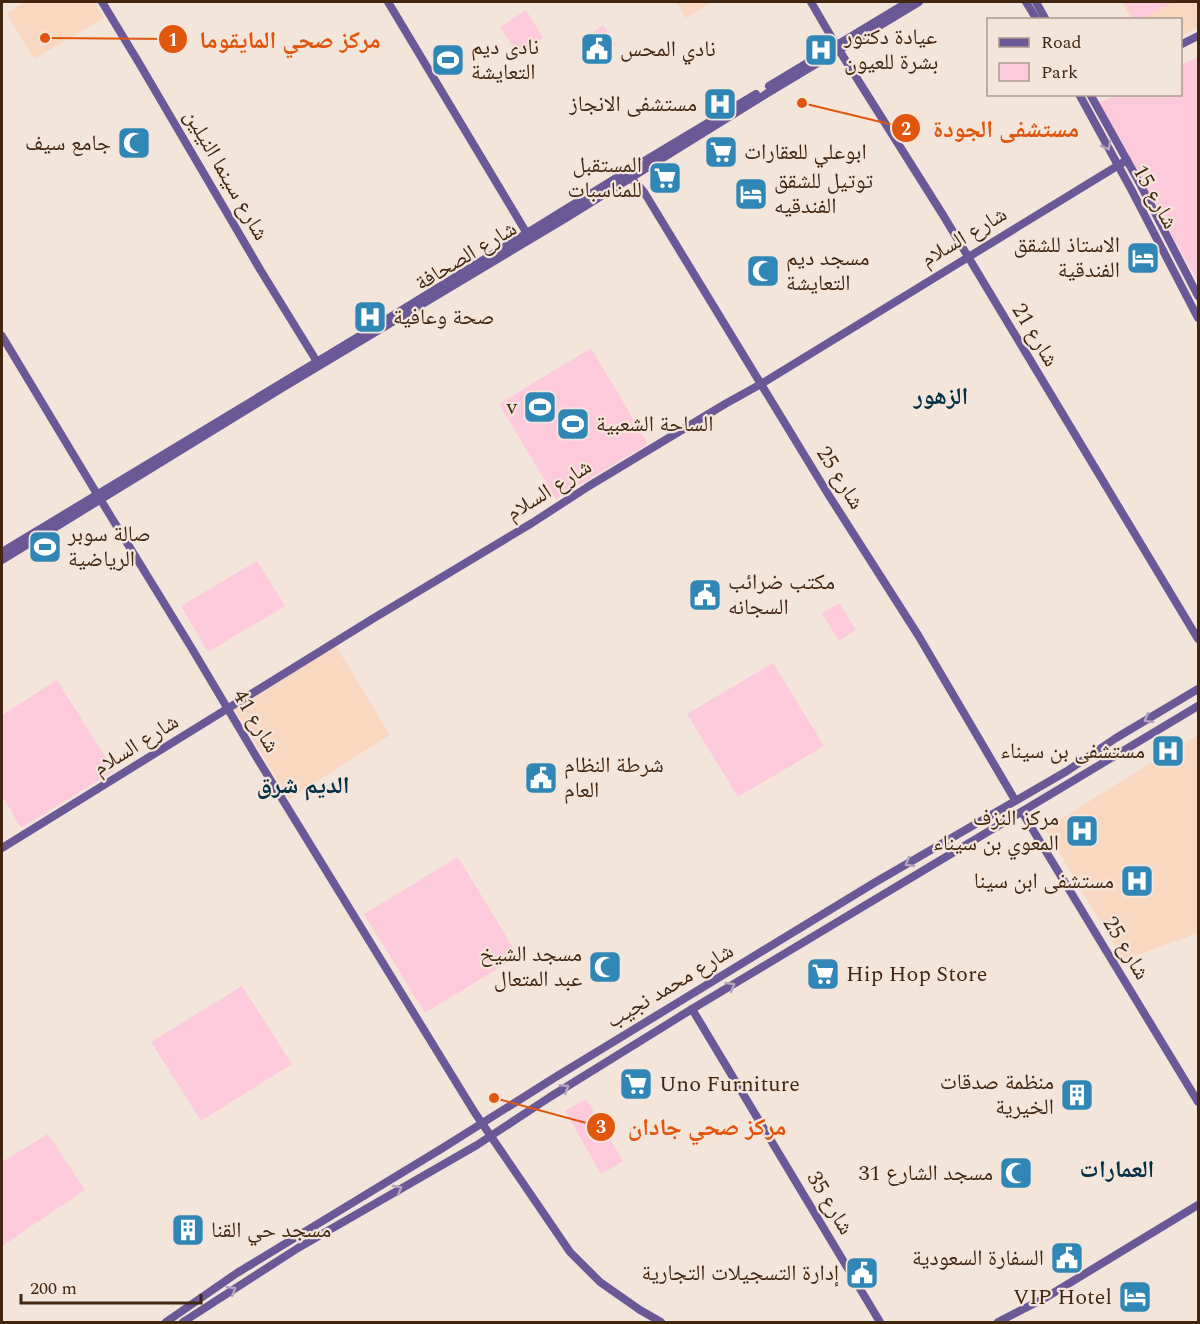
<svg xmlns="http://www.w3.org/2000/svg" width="1200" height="1324" font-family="Spectral,'Noto Naskh Arabic',serif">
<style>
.built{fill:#f9d8c1}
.green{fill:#fdcadb}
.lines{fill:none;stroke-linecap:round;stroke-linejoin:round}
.secondary{stroke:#6b5997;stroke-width:8}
.oneway{stroke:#b6a6bc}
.labels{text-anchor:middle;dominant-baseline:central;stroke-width:4.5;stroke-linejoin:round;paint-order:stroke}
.poi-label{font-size:22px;fill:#422610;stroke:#f4e5db;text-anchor:start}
.street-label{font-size:22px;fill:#422610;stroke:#f4e5db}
.neighbourhood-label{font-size:24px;font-weight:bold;fill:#043046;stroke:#f4e5db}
.leader{fill:none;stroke:#e0560c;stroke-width:2}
.callout-dot{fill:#e0560c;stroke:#f4e5db;stroke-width:2}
.mark-label{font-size:18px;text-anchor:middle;font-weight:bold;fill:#fff}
.callout-label{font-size:24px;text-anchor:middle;font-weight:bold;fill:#e0560c;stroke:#f4e5db;stroke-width:4.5;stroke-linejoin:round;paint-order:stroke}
</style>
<rect width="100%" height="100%" fill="#f4e5db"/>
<g class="built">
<polygon points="26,2 94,2 104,18 34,59 6,13"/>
<polygon points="676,2 713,2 686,18"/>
<polygon points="1122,2 1198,2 1198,27 1181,36 1180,20 1131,19"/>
<polygon points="724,94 731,105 716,115 708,103"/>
<polygon points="336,646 390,735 289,799 233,707"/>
<polygon points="1198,735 1198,933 1123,960 1045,829 1150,763"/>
</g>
<g class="green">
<polygon points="1125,2 1174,2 1139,20 1134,19"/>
<polygon points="526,10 543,38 517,53 500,27"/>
<polygon points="603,25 616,44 602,55 588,36"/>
<polygon points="1198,57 1198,282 1098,103 1117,95 1180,94 1181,65"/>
<polygon points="591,348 648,444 556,499 499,404"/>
<polygon points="257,561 285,606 208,652 181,606"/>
<polygon points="839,603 856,630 839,641 822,613"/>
<polygon points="773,663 824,746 738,797 687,714"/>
<polygon points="57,680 114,771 21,828 2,796 2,715"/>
<polygon points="458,857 518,956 425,1013 364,914"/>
<polygon points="242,986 292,1064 201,1121 151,1042"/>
<polygon points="586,1099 623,1161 601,1174 565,1111"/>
<polygon points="48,1134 85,1190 2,1246 2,1162"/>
</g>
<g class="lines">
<g class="secondary">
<polyline points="102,2 139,63 261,271 319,365"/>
<polyline points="388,2 529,237"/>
<polyline points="811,2 839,50 943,215 1198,639"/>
<polyline points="1026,2 1037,20"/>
<polyline points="1036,2 1046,20"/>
<polyline points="1180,45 1198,36"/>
<polyline points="769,86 908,2"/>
<polyline points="1079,94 1131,189 1198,318"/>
<polyline points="1090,94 1139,182 1198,296"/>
<polyline points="630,178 639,186 644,192 828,494 918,635 1015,800"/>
<polyline points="2,336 97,494 191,647 257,758 475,1113 570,1252 600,1282 640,1310 661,1322"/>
<polyline points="2,552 353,340 626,172 756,94"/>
<polyline points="2,560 282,388 566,218 771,91 919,2"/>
<polyline points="1022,812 1198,1102"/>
<polyline points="2,848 374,618 532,523 589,486 725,404 761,384 1127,160"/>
<polyline points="692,1009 880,1322"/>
<polyline points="166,1322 237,1273 441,1149 554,1078 874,883 1067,771 1116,738 1198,689"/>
<polyline points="183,1322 298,1248 477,1145 550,1097 692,1009 1198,706"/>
<polyline points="998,1322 1045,1298 1198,1205"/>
</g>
</g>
<defs><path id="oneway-chevron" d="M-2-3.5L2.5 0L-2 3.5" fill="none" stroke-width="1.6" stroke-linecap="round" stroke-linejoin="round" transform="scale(1.5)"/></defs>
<g class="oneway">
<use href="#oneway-chevron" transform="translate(1107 146) rotate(62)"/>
<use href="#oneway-chevron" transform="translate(1148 719) rotate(149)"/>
<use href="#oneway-chevron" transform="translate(909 863) rotate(150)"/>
<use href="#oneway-chevron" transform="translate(731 986) rotate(-31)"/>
<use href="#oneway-chevron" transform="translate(565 1088) rotate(-32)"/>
<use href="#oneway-chevron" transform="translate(398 1189) rotate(-30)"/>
<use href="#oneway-chevron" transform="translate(232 1290) rotate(-32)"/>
</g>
<defs>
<symbol id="civic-square" viewBox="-11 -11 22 22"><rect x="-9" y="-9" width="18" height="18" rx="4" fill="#3087b6" stroke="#f4e5db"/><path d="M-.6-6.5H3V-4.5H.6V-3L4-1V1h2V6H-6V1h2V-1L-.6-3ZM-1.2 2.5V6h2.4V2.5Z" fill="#fff"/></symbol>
<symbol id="hospital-square" viewBox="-11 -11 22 22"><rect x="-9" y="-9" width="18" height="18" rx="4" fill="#3087b6" stroke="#f4e5db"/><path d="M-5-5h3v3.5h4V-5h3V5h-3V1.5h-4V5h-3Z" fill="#fff"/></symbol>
<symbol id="stadium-square" viewBox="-11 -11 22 22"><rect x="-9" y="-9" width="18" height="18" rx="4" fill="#3087b6" stroke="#f4e5db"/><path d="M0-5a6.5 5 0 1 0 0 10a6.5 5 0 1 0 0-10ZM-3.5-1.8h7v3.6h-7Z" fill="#fff"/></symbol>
<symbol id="mosque-square" viewBox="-11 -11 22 22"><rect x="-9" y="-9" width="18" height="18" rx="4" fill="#3087b6" stroke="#f4e5db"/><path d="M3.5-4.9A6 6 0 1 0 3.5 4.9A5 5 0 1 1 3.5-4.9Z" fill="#fff"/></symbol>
<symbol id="supermarket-square" viewBox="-11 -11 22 22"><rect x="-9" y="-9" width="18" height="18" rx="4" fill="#3087b6" stroke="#f4e5db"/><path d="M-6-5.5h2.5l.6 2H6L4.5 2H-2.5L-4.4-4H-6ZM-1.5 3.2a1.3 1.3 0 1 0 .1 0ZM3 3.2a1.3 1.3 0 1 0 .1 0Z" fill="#fff"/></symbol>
<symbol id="hotel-square" viewBox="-11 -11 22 22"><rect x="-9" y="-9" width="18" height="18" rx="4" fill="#3087b6" stroke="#f4e5db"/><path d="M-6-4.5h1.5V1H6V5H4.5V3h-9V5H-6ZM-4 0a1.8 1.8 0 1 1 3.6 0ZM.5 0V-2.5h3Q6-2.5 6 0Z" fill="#fff"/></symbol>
<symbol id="building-square" viewBox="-11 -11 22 22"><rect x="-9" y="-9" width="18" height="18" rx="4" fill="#3087b6" stroke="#f4e5db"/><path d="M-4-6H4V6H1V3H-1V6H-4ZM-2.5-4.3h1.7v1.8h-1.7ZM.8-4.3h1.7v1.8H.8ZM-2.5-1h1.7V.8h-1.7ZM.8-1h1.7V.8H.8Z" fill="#fff"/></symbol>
</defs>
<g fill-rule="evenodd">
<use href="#civic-square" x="578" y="30" width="38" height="38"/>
<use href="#hospital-square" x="802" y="31" width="38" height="38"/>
<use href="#stadium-square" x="429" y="41" width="38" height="38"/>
<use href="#hospital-square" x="701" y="85" width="38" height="38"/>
<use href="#mosque-square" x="115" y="124" width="38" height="38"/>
<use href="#supermarket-square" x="702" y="133" width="38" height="38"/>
<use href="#supermarket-square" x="646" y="159" width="38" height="38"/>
<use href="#hotel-square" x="732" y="175" width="38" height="38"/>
<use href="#hotel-square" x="1124" y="239" width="38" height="38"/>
<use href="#mosque-square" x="744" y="252" width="38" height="38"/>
<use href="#hospital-square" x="351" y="298" width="38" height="38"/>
<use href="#stadium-square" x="521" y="388" width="38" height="38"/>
<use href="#stadium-square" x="554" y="405" width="38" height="38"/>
<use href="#stadium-square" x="26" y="528" width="38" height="38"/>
<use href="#civic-square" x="686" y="576" width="38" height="38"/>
<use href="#hospital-square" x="1149" y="732" width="38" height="38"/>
<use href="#civic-square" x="522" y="759" width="38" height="38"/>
<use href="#hospital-square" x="1063" y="812" width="38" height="38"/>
<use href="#hospital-square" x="1118" y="862" width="38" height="38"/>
<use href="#mosque-square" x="586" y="948" width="38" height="38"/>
<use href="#supermarket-square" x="804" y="955" width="38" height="38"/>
<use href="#supermarket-square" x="617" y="1065" width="38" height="38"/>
<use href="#building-square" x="1058" y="1076" width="38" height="38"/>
<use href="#mosque-square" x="997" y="1154" width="38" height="38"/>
<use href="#building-square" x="169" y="1211" width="38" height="38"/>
<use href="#civic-square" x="1048" y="1239" width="38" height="38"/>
<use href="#civic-square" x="843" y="1254" width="38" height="38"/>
<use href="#hotel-square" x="1116" y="1278" width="38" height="38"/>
</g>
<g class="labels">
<g class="poi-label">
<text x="844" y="37">عيادة دكتور<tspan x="844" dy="25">بشرة للعيون</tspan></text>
<text x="471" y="47">نادى ديم<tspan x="471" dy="25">التعايشة</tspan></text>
<text x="620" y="49">نادي المحس</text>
<text x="697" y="104" text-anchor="end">مستشفى الانجاز</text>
<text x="111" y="143" text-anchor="end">جامع سيف</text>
<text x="744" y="152">ابوعلي للعقارات</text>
<text x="642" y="165" text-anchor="end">المستقبل<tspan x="642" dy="25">للمناسبات</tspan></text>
<text x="774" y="181">توتيل للشقق<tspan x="774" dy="25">الفندقيه</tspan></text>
<text x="1120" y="245" text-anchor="end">الاستاذ للشقق<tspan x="1120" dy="25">الفندقية</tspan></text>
<text x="786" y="258">مسجد ديم<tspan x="786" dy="25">التعايشة</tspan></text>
<text x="393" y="317">صحة وعافية</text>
<text x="517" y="407" text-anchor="end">v</text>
<text x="596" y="424">الساحة الشعبية</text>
<text x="68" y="534">صالة سوبر<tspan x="68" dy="25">الرياضية</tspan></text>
<text x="728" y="582">مكتب ضرائب<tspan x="728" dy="25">السجانه</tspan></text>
<text x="1145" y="751" text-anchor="end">مستشفى بن سيناء</text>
<text x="564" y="765">شرطة النظام<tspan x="564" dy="25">العام</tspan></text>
<text x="1059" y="818" text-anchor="end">مركز النزف<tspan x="1059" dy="25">المعوي بن سيناء</tspan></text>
<text x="1114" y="881" text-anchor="end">مستشفى ابن سينا</text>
<text x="582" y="954" text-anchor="end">مسجد الشيخ<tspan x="582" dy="25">عبد المتعال</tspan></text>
<text x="846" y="974">Hip Hop Store</text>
<text x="1054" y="1082" text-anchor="end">منظمة صدقات<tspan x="1054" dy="25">الخيرية</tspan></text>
<text x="659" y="1084">Uno Furniture</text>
<text x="993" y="1173" text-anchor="end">مسجد الشارع 31</text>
<text x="211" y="1230">مسجد حي القنا</text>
<text x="1044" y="1258" text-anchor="end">السفارة السعودية</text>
<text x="839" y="1273" text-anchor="end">إدارة التسجيلات التجارية</text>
<text x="1112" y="1297" text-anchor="end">VIP Hotel</text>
</g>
<g class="street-label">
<text transform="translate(226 175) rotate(60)">شارع سينما النيلين</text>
<text transform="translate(1155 197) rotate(61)">شارع 15</text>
<text transform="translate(964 237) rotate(-31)">شارع السلام</text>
<text transform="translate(466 256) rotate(-31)">شارع الصحافة</text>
<text transform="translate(1035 335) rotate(59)">شارع 21</text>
<text transform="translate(840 478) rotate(58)">شارع 25</text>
<text transform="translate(549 490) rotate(-32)">شارع السلام</text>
<text transform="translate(256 721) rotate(59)">شارع 41</text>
<text transform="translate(136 745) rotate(-32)">شارع السلام</text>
<text transform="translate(1126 948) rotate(59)">شارع 25</text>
<text transform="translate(670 986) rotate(-31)">شارع محمد نجيب</text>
<text transform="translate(830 1203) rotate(59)">شارع 35</text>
</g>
<g class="neighbourhood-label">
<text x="941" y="397">الزهور</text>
<text x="303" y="786">الديم شرق</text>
<text x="1117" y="1170">العمارات</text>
</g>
</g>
<path class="leader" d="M45 38L173 39M802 103L906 128M494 1098L601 1127"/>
<g class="callout-dot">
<circle cx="45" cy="38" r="6"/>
<circle cx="802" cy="103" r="6"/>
<circle cx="494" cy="1098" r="6"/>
<circle cx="173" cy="39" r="15"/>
<circle cx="906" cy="128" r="15"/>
<circle cx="601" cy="1127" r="15"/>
</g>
<g class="mark-label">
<text x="173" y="46">1</text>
<text x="906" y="135">2</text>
<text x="601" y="1133">3</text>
</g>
<g class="callout-label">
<text x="290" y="48">مركز صحي المايقوما</text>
<text x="1006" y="137">مستشفى الجودة</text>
<text x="707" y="1135">مركز صحي جادان</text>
</g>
<rect width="1200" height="1324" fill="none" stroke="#422610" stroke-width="6"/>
<rect x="987" y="18" width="195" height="78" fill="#f4e5db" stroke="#ad998a" stroke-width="1.5"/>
<rect x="999" y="38" width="30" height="9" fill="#6b5997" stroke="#ad998a" stroke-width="1.5"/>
<text x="1041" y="48" font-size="18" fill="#422610">Road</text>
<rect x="999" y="63" width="30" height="18" fill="#fdcadb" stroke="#ad998a" stroke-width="1.5"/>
<text x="1041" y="78" font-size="18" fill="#422610">Park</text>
<path d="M21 1294v9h180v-9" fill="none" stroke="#422610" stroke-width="3"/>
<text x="30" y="1294" font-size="18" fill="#422610" stroke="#f4e5db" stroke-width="4.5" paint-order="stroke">200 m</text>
</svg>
